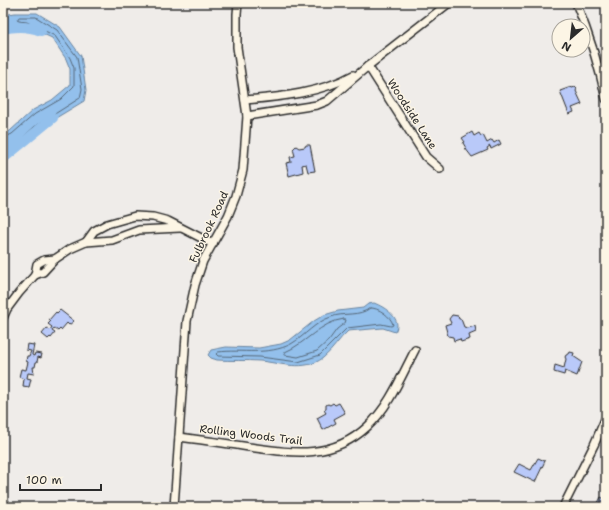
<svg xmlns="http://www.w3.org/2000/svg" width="609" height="510" font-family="'Shantell Sans',sans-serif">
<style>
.water{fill:#93c0ec;stroke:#69849f}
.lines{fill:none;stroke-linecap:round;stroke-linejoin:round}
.shore{stroke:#556778;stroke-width:1}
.river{stroke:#93c0ec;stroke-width:10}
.building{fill:#b9c9f9;stroke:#2b2b2b}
.minor-casing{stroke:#2b2b2b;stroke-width:10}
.minor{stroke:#fcf5e5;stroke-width:7}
.labels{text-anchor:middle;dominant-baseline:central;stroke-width:3;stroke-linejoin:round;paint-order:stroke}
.street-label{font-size:11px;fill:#2b2b2b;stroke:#fcf5e5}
</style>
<rect width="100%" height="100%" fill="#efece9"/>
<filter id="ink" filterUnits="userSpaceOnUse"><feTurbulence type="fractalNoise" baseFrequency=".025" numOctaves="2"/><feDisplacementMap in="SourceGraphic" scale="8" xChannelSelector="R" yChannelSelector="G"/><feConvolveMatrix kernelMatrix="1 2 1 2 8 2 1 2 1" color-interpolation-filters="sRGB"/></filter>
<g filter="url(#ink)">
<g class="water">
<polygon points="15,13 37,13 60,27 81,56 86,90 84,101 36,130 3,161 3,135 10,131 33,110 52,100 70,85 70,69 66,59 52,38 25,26 12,25 3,27 3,15"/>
<path d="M374,303C385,307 403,319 395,332L383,328L348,331C339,339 333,350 323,358C304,372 281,363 260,361C246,360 231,361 217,360L211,358L208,355L211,350L226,347L259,348L281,344L290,340L314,321L324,315L338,311L363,308L368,304Z"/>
</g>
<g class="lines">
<g class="shore">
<polyline points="3,138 12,134 35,114 61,99 74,86 74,68 70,58 55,36 27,22 19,21 17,20 19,17 36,17 57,30 77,57 82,89 80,98 34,127 3,156"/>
<path d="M370,308C378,307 392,317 393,325L391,326L381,324L347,328L320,355L298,362L260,357L218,356L216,354L218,352C242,349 268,356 291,344C305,336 315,322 331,317C343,312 360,317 370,308Z"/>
<path d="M344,319L346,320L345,323L337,329L329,340L317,351L298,357L285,355V352C307,343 320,322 344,319Z"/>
</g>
<g class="river">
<path d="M3,29C16,26 28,26 41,31"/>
<polyline points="3,159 53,118"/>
</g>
</g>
<g class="building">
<polygon points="571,87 572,88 575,87 577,89 576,91 582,104 572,108 574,112 569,114 560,91"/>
<polygon points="472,132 474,136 479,133 481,136 483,135 487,143 492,140 494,143 499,140 501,144 491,149 490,146 487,148 488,150 472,157 465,148 466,148 463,143 465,142 462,138"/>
<polygon points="306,145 310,145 315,171 308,172 306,164 302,165 303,172 289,176 286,163 291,162 290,157 295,156 293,149 296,146 299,148 305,147"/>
<polygon points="60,310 74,321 69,325 67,323 61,330 60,329 58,331 54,328 52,331 55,333 51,338 50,337 48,339 42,334 47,328 50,330 52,327 48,324 51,321 49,320 56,312 57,313"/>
<polygon points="452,315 458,316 459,319 461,319 464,327 468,328 475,326 476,332 469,335 470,339 461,342 460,339 454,341 453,337 448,336 445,325 451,323 449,319"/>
<polygon points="27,344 34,345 32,355 34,356 35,353 42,354 41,358 38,357 37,362 36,362 35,367 33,367 34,374 28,373 27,378 31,379 29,387 23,386 24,379 19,377 21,369 26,370 28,362 26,361 27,356 29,356 31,351 26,350"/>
<polygon points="570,352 574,353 573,356 582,362 577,376 565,371 564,375 554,372 555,365 564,368 566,359 565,357 566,355 569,354"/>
<polygon points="333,403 335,405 339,403 345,413 334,419 336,423 323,430 317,418 326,413 324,410 326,409 326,405 328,404 330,405"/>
<polygon points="538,458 545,461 535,482 514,472 519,464 531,470"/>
<polygon points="601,497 606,500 606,507 596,507"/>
</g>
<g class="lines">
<defs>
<g id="minor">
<path d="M576,3C589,34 599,66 606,99"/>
<polyline points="368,66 426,157 440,169"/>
<path d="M245,100C281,97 321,93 353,75"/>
<polyline points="247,116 317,105 327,101 368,66 449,3"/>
<polyline points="86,242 94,231 107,224 135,216 153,217 168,221 213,244"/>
<polyline points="35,275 43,272 55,259 70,249 86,242 112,240 139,230 180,228"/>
<polyline points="3,318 7,309 19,293 35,275 37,264 44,260 55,259"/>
<path d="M179,437C202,440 225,443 249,447C292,453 331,460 367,427C389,407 401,377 415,350"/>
<polyline points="3,500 7,507"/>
<polyline points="174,507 187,321 195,285 203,261 228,216 236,196 243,170 247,116 237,47 237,14 238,3"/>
<polyline points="563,507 594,445 606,417"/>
</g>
</defs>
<use href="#minor" class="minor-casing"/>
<use href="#minor" class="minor"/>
</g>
</g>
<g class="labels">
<g class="street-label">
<text transform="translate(412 114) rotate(57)">Woodside Lane</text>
<text transform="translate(209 227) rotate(-65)">Fulbrook Road</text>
<text transform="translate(251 435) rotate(7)">Rolling Woods Trail</text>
</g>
</g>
<rect width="609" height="510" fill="none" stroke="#fcf5e5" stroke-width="16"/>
<rect x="8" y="8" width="593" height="494" fill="none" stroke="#2b2b2b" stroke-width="1.5" filter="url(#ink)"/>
<g transform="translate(571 38) rotate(208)"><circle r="19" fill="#fcf5e5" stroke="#a8a49b"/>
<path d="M0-3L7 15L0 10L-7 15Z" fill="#2b2b2b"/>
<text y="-6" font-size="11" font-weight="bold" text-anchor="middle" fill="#2b2b2b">N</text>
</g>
<path d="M20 484v6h81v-6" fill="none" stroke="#2b2b2b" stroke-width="2"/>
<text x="26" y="484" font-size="12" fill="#2b2b2b" stroke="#fcf5e5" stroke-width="3" paint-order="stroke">100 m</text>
</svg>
